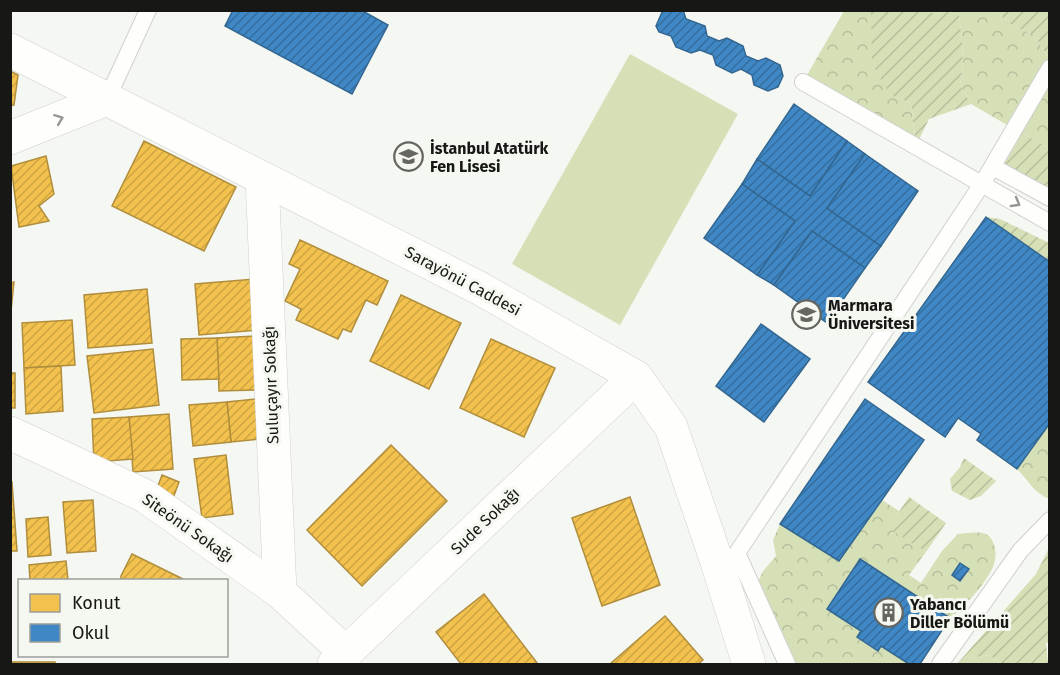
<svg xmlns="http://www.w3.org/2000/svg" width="1060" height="675" font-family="'Fira Sans',sans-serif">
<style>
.forest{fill:url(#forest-crowns)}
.garden{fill:url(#garden-furrows)}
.pitch{fill:#d5e0b7}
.homes{fill:url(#homes-hatch);stroke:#b08e3d;stroke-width:1.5}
.schools{fill:url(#schools-hatch);stroke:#336690;stroke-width:1.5}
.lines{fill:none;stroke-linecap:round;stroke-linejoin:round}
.lane-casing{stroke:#d0d1ce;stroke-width:18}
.street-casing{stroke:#d0d1ce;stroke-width:34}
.secondary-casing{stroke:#d0d1ce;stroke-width:34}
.lane{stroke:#fefefd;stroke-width:16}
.street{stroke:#fefefd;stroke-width:33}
.secondary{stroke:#fefefd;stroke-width:33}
.oneway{stroke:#969695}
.labels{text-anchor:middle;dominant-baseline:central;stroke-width:6;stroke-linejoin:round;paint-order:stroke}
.poi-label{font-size:16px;font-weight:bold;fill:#171715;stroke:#f5f8f1;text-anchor:start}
.street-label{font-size:16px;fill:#171715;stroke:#f5f8f1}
</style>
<defs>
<pattern id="forest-crowns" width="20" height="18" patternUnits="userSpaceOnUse" patternTransform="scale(1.5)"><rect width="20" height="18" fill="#d5e0b7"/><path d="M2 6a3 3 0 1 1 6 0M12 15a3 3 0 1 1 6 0" fill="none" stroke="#b6bf9c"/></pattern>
<pattern id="garden-furrows" width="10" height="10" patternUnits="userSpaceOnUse" patternTransform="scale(1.5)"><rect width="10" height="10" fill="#d5e0b7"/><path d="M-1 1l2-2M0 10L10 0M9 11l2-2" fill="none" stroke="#b6bf9c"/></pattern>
<pattern id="homes-hatch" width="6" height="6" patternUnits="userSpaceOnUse" patternTransform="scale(1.5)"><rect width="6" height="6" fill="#f2c14e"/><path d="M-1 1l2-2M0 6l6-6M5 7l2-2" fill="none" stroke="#cfa543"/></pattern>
<pattern id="schools-hatch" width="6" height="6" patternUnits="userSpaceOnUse" patternTransform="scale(1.5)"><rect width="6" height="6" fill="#3f88c5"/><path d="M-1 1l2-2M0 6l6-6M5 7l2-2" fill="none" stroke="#346e9f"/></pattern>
</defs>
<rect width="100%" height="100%" fill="#f5f7f2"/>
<g class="forest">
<polygon points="844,11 871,11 890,95 911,103 916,146 803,82"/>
<path d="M923,11H995L1013,26L1033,34L1049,58V68L1014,129L971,104L960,85C965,61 962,39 959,15L950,12L927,13Z"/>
<polygon points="1049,86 1049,148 1022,133"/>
<path d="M1049,423V499C1032,491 1030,482 1017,469Z"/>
<path d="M882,500L899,511L889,528L926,552L909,575L921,583L942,551L958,534C967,533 977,531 986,534C990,536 993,541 994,545C996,550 996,558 994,564C989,580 964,608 950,618L860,559L828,609L861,631L857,638L878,651L881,646L909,664H795L757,584L763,571L776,556L773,540L780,524L839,561Z"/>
<polygon points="990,655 1000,664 967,664 969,658"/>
</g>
<g class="garden">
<path d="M871,11H923L927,13L950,12L959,15C962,39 965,61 960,85L971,104L929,119L916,146L911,103L890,95L872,64Z"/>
<polygon points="995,11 1049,11 1049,58 1033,34 1013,26"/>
<polygon points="1022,133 1049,148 1049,198 1000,171"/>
<polygon points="986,217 1000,219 1049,243 1049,262"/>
<polygon points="964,458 996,481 981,496 970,500 952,491 950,479 960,467"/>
<polygon points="909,497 946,523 926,552 888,528"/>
<polygon points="1049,548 1050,642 1046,643 1048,664 1000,664 990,655 969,658 967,664 957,664 1036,574"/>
</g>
<polygon class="pitch" points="630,54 738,114 620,325 512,264"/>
<g class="homes">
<polygon points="10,71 18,75 14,105 10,106"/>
<polygon points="144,141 236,187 204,251 112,206"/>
<polygon points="46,156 54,194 39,206 49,221 19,227 11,166"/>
<polygon points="300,240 388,281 377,305 366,300 351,332 343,329 338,339 296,320 301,309 285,301 300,269 289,264"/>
<polygon points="255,279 259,330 199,335 195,284"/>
<polygon points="14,282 11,311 10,311 10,283"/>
<polygon points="147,289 152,343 88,348 84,295"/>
<polygon points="401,295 461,323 429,389 370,361"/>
<polygon points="72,320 75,365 24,368 22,323"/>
<polygon points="258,336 260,390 219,391 217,338"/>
<polygon points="217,338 219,379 182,380 181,339"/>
<polygon points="491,339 555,368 524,437 460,408"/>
<polygon points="153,349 159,405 94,413 87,356"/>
<polygon points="61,366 63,411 26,414 24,368"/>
<rect x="10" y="373" width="5" height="35"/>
<polygon points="256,399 260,439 231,442 227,402"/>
<polygon points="227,402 231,442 193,446 189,405"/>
<polygon points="169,414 173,469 133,472 129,417"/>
<polygon points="129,417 133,459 94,462 92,419"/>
<polygon points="391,445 447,501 362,586 307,530"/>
<polygon points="226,455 233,514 202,518 194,459"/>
<polygon points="162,475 179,482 172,501 155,494"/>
<polygon points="10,482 12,482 17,551 10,551"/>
<polygon points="630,497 660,585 602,606 572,518"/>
<polygon points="93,500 96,551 67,553 63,502"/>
<polygon points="48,517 51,555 28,557 26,519"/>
<polygon points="132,554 185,580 121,580 121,576"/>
<polygon points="66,561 68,580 30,580 29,565"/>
<polygon points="484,594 538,664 461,664 436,632"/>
<polygon points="665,616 703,660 698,664 610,664"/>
<rect x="10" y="662" width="45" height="2"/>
</g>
<g class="schools">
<polygon points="233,10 361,10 388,25 352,94 225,26"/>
<polygon points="663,10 684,10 684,13 686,19 705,26 707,36 719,41 727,38 743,46 746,56 758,61 766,58 780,65 783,76 778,87 768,91 754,85 752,75 741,69 732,73 716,65 713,55 700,50 691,53 676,47 671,36 659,32 656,26"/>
<polygon points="794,104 847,141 810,196 757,159"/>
<polygon points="847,141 865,154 827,208 881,246 865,268 812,231 774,285 757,275 795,221 742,184 757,159 810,196"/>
<polygon points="865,154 918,191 881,246 827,208"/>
<polygon points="742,184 795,221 757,275 704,238"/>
<polygon points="986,217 1050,262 1050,423 1017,469 977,440 981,434 958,418 945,437 868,382"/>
<polygon points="812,231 865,268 827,323 774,285"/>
<polygon points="761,324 810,359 764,422 716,386"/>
<polygon points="865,399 924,440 839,561 780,524"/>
<polygon points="860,559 950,618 920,664 909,664 881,646 878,651 857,637 861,631 827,609"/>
<polygon points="960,563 969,569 960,581 952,575"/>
</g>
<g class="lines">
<defs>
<g id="lane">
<polyline points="803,82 1050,223"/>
<polyline points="107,99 148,10"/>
<polyline points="993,167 1050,198"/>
<polyline points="787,664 737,553 982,184 1050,68"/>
<polyline points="940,664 1020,551 1050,520"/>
</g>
<g id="street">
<polyline points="262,178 280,592"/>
<polyline points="10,433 145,496 280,592 346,653"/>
<polyline points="334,664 636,377"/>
</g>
<g id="secondary">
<polyline points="10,50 479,288 636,377 671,427 716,559 749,664"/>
<polyline points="10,138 107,99"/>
</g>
</defs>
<use href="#lane" class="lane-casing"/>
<use href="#street" class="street-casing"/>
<use href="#secondary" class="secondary-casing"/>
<use href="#lane" class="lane"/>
<use href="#street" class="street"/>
<use href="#secondary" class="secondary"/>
</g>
<defs><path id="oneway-chevron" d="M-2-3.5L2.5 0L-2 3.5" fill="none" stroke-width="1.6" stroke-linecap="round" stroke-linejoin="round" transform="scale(1.5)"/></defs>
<g class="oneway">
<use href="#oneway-chevron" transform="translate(59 119) rotate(-21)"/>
<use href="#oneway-chevron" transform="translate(1016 203) rotate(30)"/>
</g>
<defs>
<symbol id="school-ring" viewBox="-11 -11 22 22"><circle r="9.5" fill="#f5f8f1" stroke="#656562" stroke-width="1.5"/><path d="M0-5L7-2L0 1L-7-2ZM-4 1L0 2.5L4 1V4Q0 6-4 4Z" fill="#656562"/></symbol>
<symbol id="building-ring" viewBox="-11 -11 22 22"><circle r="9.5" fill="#f5f8f1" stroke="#656562" stroke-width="1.5"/><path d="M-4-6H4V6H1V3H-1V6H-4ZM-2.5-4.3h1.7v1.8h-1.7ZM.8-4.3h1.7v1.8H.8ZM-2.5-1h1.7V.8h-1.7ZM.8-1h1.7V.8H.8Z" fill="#656562"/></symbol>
</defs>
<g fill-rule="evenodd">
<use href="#school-ring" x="392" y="140" width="33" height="33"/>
<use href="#school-ring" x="790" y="298" width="33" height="33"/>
<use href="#building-ring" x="872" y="596" width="33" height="33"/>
</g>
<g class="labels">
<g class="poi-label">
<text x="430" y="148">İstanbul Atatürk<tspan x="430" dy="18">Fen Lisesi</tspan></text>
<text x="828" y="305">Marmara<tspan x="828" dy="18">Üniversitesi</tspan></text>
<text x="910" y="604">Yabancı<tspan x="910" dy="18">Diller Bölümü</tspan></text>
</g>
<g class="street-label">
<text transform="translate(463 281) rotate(28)">Sarayönü Caddesi</text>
<text transform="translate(271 385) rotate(-92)">Suluçayır Sokağı</text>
<text transform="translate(485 521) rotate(-44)">Sude Sokağı</text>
<text transform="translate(188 528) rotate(35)">Siteönü Sokağı</text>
</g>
</g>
<rect width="1060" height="675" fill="none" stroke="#171715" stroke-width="24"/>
<rect x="18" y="579" width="210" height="78" fill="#f5f8f1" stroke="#9c9e99" stroke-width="1.5"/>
<rect x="30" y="594" width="30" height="18" fill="#f2c14e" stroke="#9c9e99" stroke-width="1.5"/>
<text x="72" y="609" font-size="18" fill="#171715">Konut</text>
<rect x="30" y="624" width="30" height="18" fill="#3f88c5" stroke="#9c9e99" stroke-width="1.5"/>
<text x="72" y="639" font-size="18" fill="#171715">Okul</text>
</svg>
